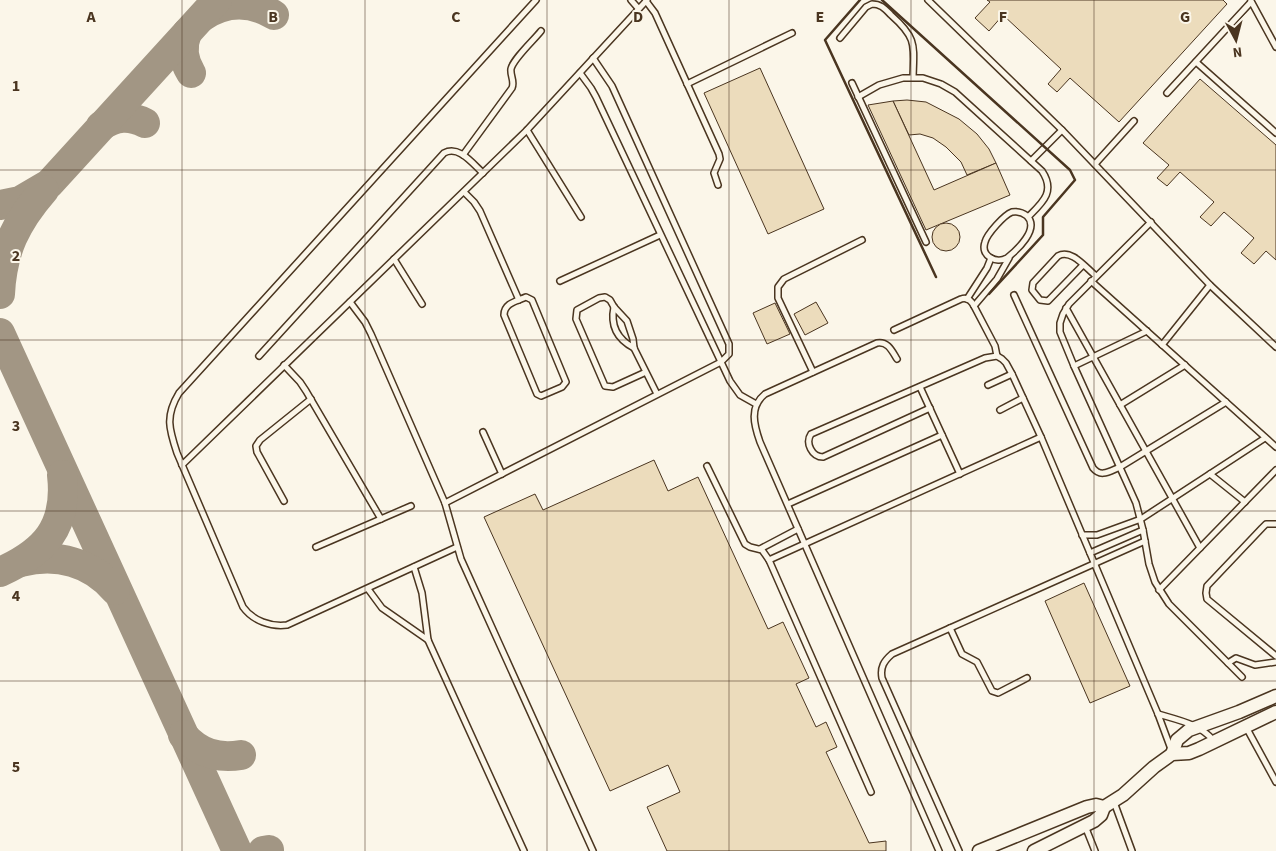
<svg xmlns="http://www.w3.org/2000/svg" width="1276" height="851" font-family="'Source Sans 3',sans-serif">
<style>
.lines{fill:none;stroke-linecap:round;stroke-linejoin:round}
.taxiway{stroke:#a29684;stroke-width:30}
.building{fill:#ecdcbc;stroke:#4a3520}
.service-casing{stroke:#4a3520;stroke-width:8}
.tertiary-casing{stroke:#4a3520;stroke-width:15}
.service{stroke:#fbf6e9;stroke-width:5}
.tertiary{stroke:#fbf6e9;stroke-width:12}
.wall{stroke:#4a3520;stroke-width:2.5}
.grid{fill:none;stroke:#4a3520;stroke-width:1;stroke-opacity:0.55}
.grid-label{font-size:16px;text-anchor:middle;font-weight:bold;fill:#4a3520;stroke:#fbf6e9;stroke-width:4;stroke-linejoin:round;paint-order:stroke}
</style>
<rect width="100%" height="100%" fill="#fbf6e9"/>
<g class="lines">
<g class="taxiway">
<path d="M202,17C225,1 249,0 274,15"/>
<path d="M187,33C181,47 183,60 191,73"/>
<path d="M101,126C116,116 129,115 145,123"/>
<polyline points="0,205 20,201 49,184 217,0"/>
<path d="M0,294C2,251 16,222 44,190"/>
<polyline points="0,333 237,851"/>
<path d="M21,562C57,553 91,562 115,590"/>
<path d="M0,572C45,552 68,527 62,475"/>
<path d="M183,735C199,753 217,759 241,755"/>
<polyline points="263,851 269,850"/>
</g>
</g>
<g class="building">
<polygon points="987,0 1223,0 1227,4 1119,122 1070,78 1057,92 1048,84 1061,69 1003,15 989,31 975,18 990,2"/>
<polygon points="760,68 824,209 768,234 704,93"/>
<polygon points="1200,79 1276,145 1276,260 1266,251 1254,264 1241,253 1254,238 1224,212 1211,226 1200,217 1214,202 1180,172 1167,186 1157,178 1169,165 1143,143"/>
<polygon points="907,100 926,102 959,119 977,134 989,149 996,163 967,175 961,162 946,147 933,138 920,134 909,135 893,101"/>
<polygon points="893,101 934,190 996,163 1010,195 926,230 868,105"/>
<circle cx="946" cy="237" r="14"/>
<polygon points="816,302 828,323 805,335 794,314"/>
<polygon points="775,303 790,334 767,344 753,313"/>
<polygon points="654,460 668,491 698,477 768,629 783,622 809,678 796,684 816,727 826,722 837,747 826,752 869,843 886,841 886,851 667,851 647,807 680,792 668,765 610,791 484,517 535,494 543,510"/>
<polygon points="1084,583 1130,686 1090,703 1045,601"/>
</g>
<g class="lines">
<defs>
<g id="service">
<polyline points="631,0 638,8"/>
<polyline points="928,0 1062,130 1210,285 1276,347"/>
<polyline points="646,1 655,13 719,154 720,159 714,173 718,185"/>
<polyline points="1251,1 1276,47"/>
<path d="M840,38L866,7L872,4C881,4 885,9 891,15C917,38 914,45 913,77"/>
<polyline points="1196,62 1276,133"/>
<polyline points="580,73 591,88 596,97 730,381 740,395 756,404"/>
<polyline points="852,83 926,242"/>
<polyline points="687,84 792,33"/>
<polyline points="1167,93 1251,2"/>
<path d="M858,97L879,85L903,78H923L941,84L955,92L1042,171C1056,192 1042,203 1028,217"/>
<polyline points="527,130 581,217"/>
<path d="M463,155L512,88C515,81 510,76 511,69C513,59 534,40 541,31"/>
<polyline points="1031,161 1062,130"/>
<polyline points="1095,164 1134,121"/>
<polyline points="464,192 474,202 480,211 519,300"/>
<path d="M1012,212C1018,211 1022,212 1027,216C1040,229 1017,250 1007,258C996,264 980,256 985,242C987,234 1004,215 1012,212Z"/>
<polyline points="1151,222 1069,304 1063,314 1060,323 1060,332 1074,366 1136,503 1143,530 1149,564 1155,582 1169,604 1242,677"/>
<polyline points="394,259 422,304"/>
<path d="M1083,265L1048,301L1040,300L1032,290L1033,283L1058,256C1071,248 1086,268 1096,276"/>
<polyline points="560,281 660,235"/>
<polyline points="1091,281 1276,447"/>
<path d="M1014,295L1093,468C1101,478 1110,471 1120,467L1226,402"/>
<path d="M526,297L532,300L566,382L562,387L541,396L537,394L504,315C504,303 517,301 526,297Z"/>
<polyline points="967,299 987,268 991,258"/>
<polyline points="350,302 365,322 371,334 445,503 461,559 593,851"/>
<polyline points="974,306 997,279 1009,258"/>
<path d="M614,307C610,326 617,339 634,348"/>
<polyline points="1066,308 1200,548"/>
<path d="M894,330L961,299C967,297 971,300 974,306L995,346L997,356"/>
<polyline points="1162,345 1210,285"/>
<path d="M259,356L444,153C459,145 472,163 483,173"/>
<path d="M897,359C892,351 888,341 877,343L765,394C749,407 754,425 760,442L939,851"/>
<polyline points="284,365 300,382 306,391 381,519"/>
<polyline points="1074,366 1147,331"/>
<polyline points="646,372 613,387 605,386 576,319 577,310 599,298 605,297 610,300 614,307 627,321 633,339 634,348 657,394"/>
<polyline points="813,372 778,298 778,287 784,279 862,240"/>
<polyline points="988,385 1012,374"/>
<polyline points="920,387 960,474"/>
<polyline points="1120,405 1185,365"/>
<path d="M930,408L823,457C812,457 805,443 811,434L985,358L997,356L1002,359L1006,363L1012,374L1041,437L1158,714L1171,749"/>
<polyline points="1000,410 1023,398"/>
<polyline points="483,432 502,474"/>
<polyline points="182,465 527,130 647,0"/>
<polyline points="707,466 745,544 750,547 762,550 769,560 871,792"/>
<polyline points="1210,474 1245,502"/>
<polyline points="284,501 257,452 256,446 260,440 311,399"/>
<polyline points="445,503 721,362 729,354 729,344 612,86 593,58"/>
<polyline points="788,504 942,435"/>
<polyline points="1276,524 1266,524 1262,528 1207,586 1206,593 1207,599 1276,656"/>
<polyline points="1082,535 1097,535 1141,519 1265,438"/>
<polyline points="316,547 411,506"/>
<path d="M457,547L287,625C271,627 253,621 243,607L177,453C169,429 165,416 179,393L536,0"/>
<polyline points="760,549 798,529"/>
<polyline points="1090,553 1143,530"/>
<polyline points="769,560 1041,437"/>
<polyline points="414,567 422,593 428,640 524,851"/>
<polyline points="368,589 382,608 428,640"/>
<polyline points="1159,590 1276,470"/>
<polyline points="950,628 962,654 977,662 992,691 998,693 1027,678"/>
<polyline points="1228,663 1236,658 1255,665 1276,662"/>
<path d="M1158,714C1178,720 1200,724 1214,741"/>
<polyline points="1246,727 1276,782"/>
<polyline points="1114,802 1132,851"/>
<polyline points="1085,826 1095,851"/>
<path d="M959,851L882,678C880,667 884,661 892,654L1145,541"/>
</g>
<g id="tertiary">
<polyline points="1172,754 1177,740 1189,730 1239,712 1276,696"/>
<polyline points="979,851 1087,807 1096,805 1104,807 1123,795 1154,767 1172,754 1189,753 1199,749 1276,712"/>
<polyline points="1034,851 1094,821 1101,815 1104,807"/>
</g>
</defs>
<use href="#service" class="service-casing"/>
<use href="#tertiary" class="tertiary-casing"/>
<use href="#service" class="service"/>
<use href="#tertiary" class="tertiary"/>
<g class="wall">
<polyline points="860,0 825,40 936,277"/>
<polyline points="882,0 1070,170 1075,180 1043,217 1043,235 989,294"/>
</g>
</g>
<path class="grid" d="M182,0V851M365,0V851M547,0V851M729,0V851M911,0V851M1094,0V851M0,170H1276M0,340H1276M0,511H1276M0,681H1276"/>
<g class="grid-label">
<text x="91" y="22">A</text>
<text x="273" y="22">B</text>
<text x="456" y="22">C</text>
<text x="638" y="22">D</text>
<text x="820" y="22">E</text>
<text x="1003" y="22">F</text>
<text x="1185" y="22">G</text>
<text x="16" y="91">1</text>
<text x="16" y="261">2</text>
<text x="16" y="431">3</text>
<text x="16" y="601">4</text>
<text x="16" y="772">5</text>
</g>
<g transform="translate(1236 40) rotate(173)" stroke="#fbf6e9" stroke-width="4" paint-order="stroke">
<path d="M0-4L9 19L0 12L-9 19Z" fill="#4a3520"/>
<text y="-8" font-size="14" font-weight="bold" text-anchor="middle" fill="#4a3520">N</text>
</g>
</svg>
